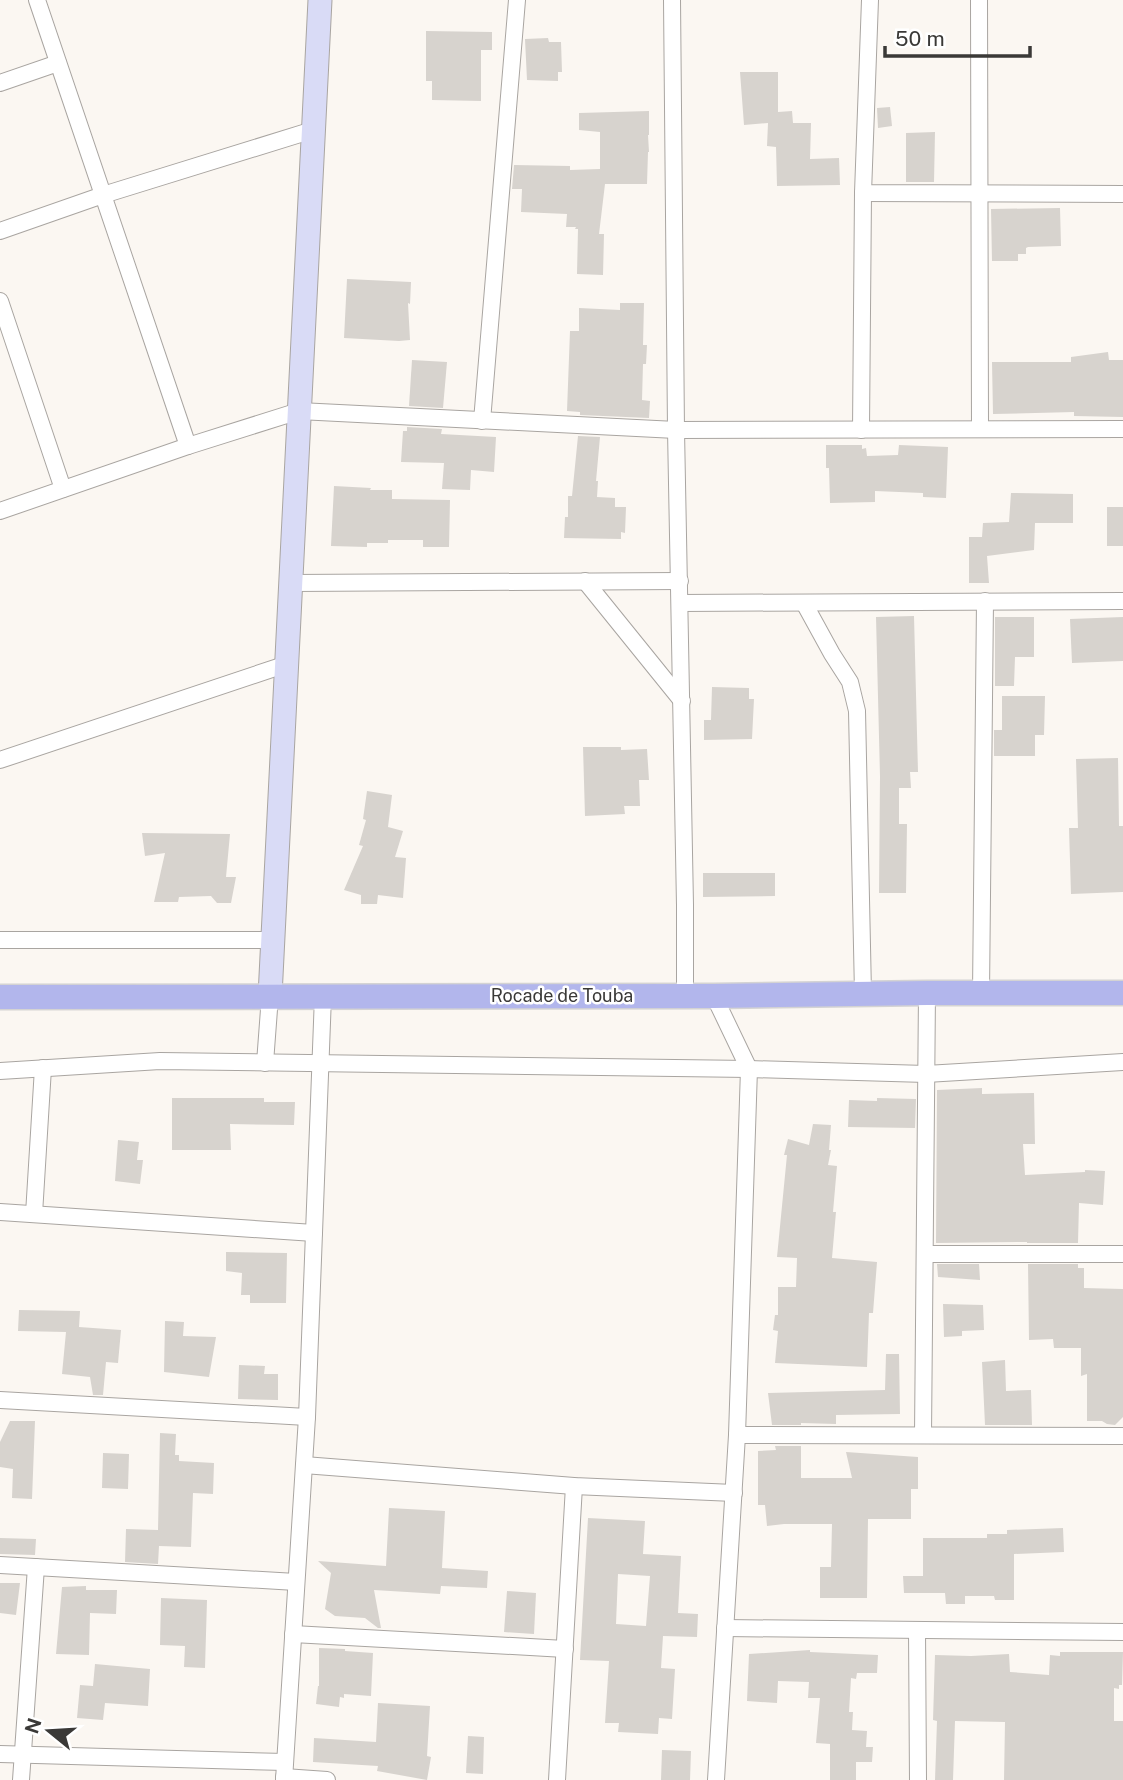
<svg xmlns="http://www.w3.org/2000/svg" width="1123" height="1780" font-family="'Public Sans',sans-serif">
<style>
.building{fill:#d7d3ce;fill-rule:evenodd}
.lines{fill:none;stroke-linecap:round;stroke-linejoin:round}
.street-casing{stroke:#a9a5a1;stroke-width:18}
.secondary-casing{stroke:#a9a5a1;stroke-width:25}
.primary-casing{stroke:#d4d3d3;stroke-width:27}
.street{stroke:#fff;stroke-width:16}
.secondary{stroke:#d9dbf6;stroke-width:23}
.primary{stroke:#b2b6ec;stroke-width:24}
.labels{text-anchor:middle;dominant-baseline:central;stroke-width:5;stroke-linejoin:round;paint-order:stroke}
.street-label{font-size:18px;fill:#3a3937;stroke:#fff}
</style>
<rect width="100%" height="100%" fill="#fbf7f2"/>
<g class="building">
<polygon points="426,31 492,32 492,50 481,50 481,101 432,100 432,81 426,81"/>
<polygon points="548,38 549,42 561,42 562,72 558,72 558,81 527,80 525,39"/>
<polygon points="740,72 778,72 778,112 792,111 793,123 811,123 810,159 839,158 840,185 777,186 776,147 767,146 768,123 744,125"/>
<polygon points="890,107 892,126 878,128 877,108"/>
<polygon points="649,111 649,135 648,135 649,152 648,152 647,184 605,184 599,234 604,234 603,275 577,274 578,229 575,229 576,227 566,227 567,214 521,212 522,189 512,189 514,165 570,166 570,170 600,169 600,132 579,130 579,113"/>
<polygon points="935,132 934,182 906,182 906,133"/>
<polygon points="1060,208 1061,246 1028,247 1026,248 1026,254 1018,254 1018,261 992,261 991,209"/>
<polygon points="347,279 411,282 410,304 408,303 410,340 399,341 344,338"/>
<polygon points="620,303 644,303 643,345 647,345 646,364 643,364 642,400 650,401 649,418 580,415 580,412 567,411 570,331 579,331 579,308 620,310"/>
<polygon points="1108,352 1109,360 1123,360 1123,417 1074,416 1074,412 993,414 992,362 1071,362 1071,357"/>
<polygon points="412,360 447,362 443,408 409,406"/>
<polygon points="407,427 442,429 441,434 496,437 494,472 471,470 470,490 442,489 444,463 401,462 403,431 407,431"/>
<polygon points="578,436 600,437 596,481 598,481 597,497 615,498 615,507 626,507 625,533 621,532 621,539 564,538 565,517 568,517 568,496 572,496"/>
<polygon points="826,445 862,445 862,449 866,448 867,456 898,455 899,445 948,447 946,498 923,497 923,493 875,491 875,502 830,503 829,468 826,468"/>
<polygon points="334,486 371,488 370,490 392,490 392,499 450,500 449,547 423,547 423,540 388,540 388,543 367,543 367,547 331,546"/>
<polygon points="1011,493 1073,494 1073,523 1035,523 1034,550 987,556 989,583 969,583 969,537 982,537 983,523 1009,522"/>
<rect x="1107" y="507" width="16" height="39"/>
<polygon points="914,616 918,772 910,772 911,788 899,788 899,824 907,824 906,893 879,893 880,776 876,617"/>
<polygon points="995,617 1034,617 1034,657 1015,657 1014,686 995,686"/>
<polygon points="1123,617 1123,661 1072,663 1070,619"/>
<polygon points="712,687 749,688 749,699 754,699 752,739 704,740 704,720 711,720"/>
<polygon points="1002,696 1045,696 1044,735 1035,735 1035,756 994,756 994,730 1002,730"/>
<polygon points="583,747 621,747 621,750 647,749 649,780 639,780 640,806 624,806 625,814 585,816"/>
<polygon points="1118,758 1119,826 1123,826 1123,892 1071,894 1069,828 1078,828 1076,759"/>
<polygon points="367,791 392,795 388,827 403,831 395,857 406,858 403,898 378,895 377,904 361,904 361,895 344,890 363,846 359,845 366,820 363,819"/>
<polygon points="142,833 230,834 226,877 236,877 231,903 217,903 211,896 179,897 178,902 154,902 165,853 145,856"/>
<polygon points="703,873 775,873 775,896 703,897"/>
<polygon points="982,1088 982,1094 1034,1093 1035,1144 1023,1144 1025,1175 1085,1172 1085,1170 1105,1171 1103,1205 1079,1203 1078,1243 1027,1243 1027,1242 936,1243 937,1090"/>
<polygon points="172,1098 264,1098 264,1102 295,1102 294,1125 230,1124 231,1150 172,1150"/>
<polygon points="877,1098 916,1099 915,1128 848,1127 849,1100 877,1101"/>
<polygon points="813,1124 831,1125 829,1150 831,1150 828,1165 837,1166 833,1212 836,1212 832,1258 877,1262 873,1313 869,1313 867,1367 775,1363 778,1331 773,1330 775,1315 778,1315 778,1287 796,1287 797,1258 777,1257 787,1155 784,1155 788,1139 809,1145"/>
<polygon points="118,1140 139,1142 137,1160 143,1160 140,1184 115,1181"/>
<polygon points="226,1252 287,1253 286,1303 250,1303 250,1295 241,1295 242,1273 226,1271"/>
<polygon points="937,1264 979,1264 980,1280 938,1277"/>
<polygon points="1028,1264 1078,1264 1078,1268 1084,1268 1084,1288 1123,1289 1123,1417 1115,1425 1107,1424 1102,1421 1087,1421 1087,1374 1081,1376 1081,1348 1054,1348 1053,1339 1029,1340"/>
<polygon points="943,1304 983,1305 984,1330 962,1331 962,1336 944,1337"/>
<polygon points="19,1310 80,1311 79,1327 121,1330 118,1363 106,1362 103,1395 93,1395 90,1377 62,1374 66,1332 18,1331"/>
<polygon points="165,1321 184,1322 183,1336 216,1337 209,1377 164,1372"/>
<polygon points="886,1354 899,1354 900,1414 836,1415 836,1424 801,1423 801,1425 772,1425 768,1393 885,1390"/>
<polygon points="1005,1360 1006,1391 1031,1390 1032,1425 985,1425 982,1362"/>
<polygon points="239,1365 265,1366 264,1374 278,1374 278,1400 238,1399"/>
<polygon points="10,1421 35,1421 32,1499 12,1498 13,1469 0,1467 0,1442"/>
<polygon points="160,1433 176,1434 175,1455 179,1455 179,1461 214,1463 213,1494 193,1493 191,1547 159,1546 158,1564 125,1562 126,1529 158,1530"/>
<polygon points="775,1446 801,1446 801,1478 852,1478 846,1452 918,1457 918,1489 911,1489 911,1519 868,1519 867,1598 820,1598 820,1567 831,1567 832,1524 784,1524 767,1526 765,1505 758,1505 758,1451 776,1450"/>
<polygon points="103,1453 129,1454 128,1489 102,1488"/>
<polygon points="389,1508 445,1511 442,1568 488,1571 487,1588 441,1586 440,1594 374,1590 381,1628 378,1628 365,1618 335,1616 325,1609 331,1573 318,1561 386,1566"/>
<path d="M588,1518L645,1521L643,1554L681,1556L678,1613L698,1614L697,1637L663,1636L661,1668L675,1669L672,1719L659,1718L658,1734L618,1732L619,1723H605L609,1661L580,1660ZM618,1574L650,1576L646,1626L616,1624Z"/>
<polygon points="1063,1528 1064,1552 1014,1554 1014,1600 995,1600 994,1596 965,1596 965,1604 946,1604 945,1593 904,1593 903,1576 923,1576 923,1538 987,1538 987,1534 1007,1534 1007,1530"/>
<polygon points="0,1538 36,1539 35,1555 0,1554"/>
<polygon points="0,1583 20,1583 16,1615 0,1613"/>
<polygon points="86,1586 86,1590 117,1590 116,1614 90,1613 89,1655 56,1654 62,1587"/>
<polygon points="507,1591 536,1593 534,1634 504,1632"/>
<polygon points="161,1598 207,1600 205,1668 184,1667 185,1646 160,1645"/>
<polygon points="319,1648 345,1649 345,1651 373,1653 371,1696 344,1694 344,1698 340,1697 339,1707 316,1704 318,1686 319,1686"/>
<polygon points="810,1650 810,1652 878,1655 877,1673 857,1673 856,1679 851,1678 849,1712 853,1712 852,1730 867,1731 866,1747 873,1747 872,1762 856,1762 856,1780 830,1780 830,1744 816,1743 820,1698 808,1698 809,1682 778,1681 777,1703 747,1701 749,1654"/>
<polygon points="1060,1652 1123,1652 1122,1685 1119,1685 1119,1689 1114,1688 1114,1721 1123,1721 1123,1780 1004,1780 1005,1722 955,1721 953,1780 935,1780 937,1721 933,1720 935,1655 971,1656 1009,1654 1010,1672 1049,1675 1050,1655 1060,1656"/>
<polygon points="95,1664 150,1669 148,1706 105,1703 103,1720 77,1718 80,1685 93,1686"/>
<polygon points="378,1703 430,1706 427,1756 431,1757 427,1780 377,1771 378,1766 313,1762 314,1738 376,1742"/>
<polygon points="468,1736 484,1737 483,1774 466,1773"/>
<polygon points="662,1750 691,1751 690,1780 661,1780"/>
</g>
<g class="lines">
<defs>
<g id="street">
<polyline points="37,0 188,446"/>
<polyline points="672,0 676,430 685,905 685,994"/>
<polyline points="870,0 863,193 1123,194"/>
<polyline points="979,0 980,429"/>
<polyline points="0,83 58,63"/>
<polyline points="0,231 103,195 313,130"/>
<polyline points="0,301 63,489"/>
<polyline points="482,421 517,0"/>
<polyline points="861,430 863,193"/>
<polyline points="0,511 188,446 299,411 676,430 1123,429"/>
<polyline points="585,581 682,701"/>
<polyline points="291,583 680,581"/>
<polyline points="680,603 1123,601"/>
<polyline points="804,603 832,654 850,682 857,711 863,993"/>
<polyline points="0,760 287,664"/>
<polyline points="0,940 273,940"/>
<polyline points="981,993 985,601"/>
<polyline points="714,996 749,1069 737,1435 716,1780"/>
<polyline points="265,1063 270,996"/>
<polyline points="0,1071 160,1061 749,1069 926,1074 1123,1062"/>
<polyline points="0,1212 314,1233"/>
<polyline points="34,1214 43,1068"/>
<polyline points="925,1254 1123,1254"/>
<polyline points="0,1400 307,1417"/>
<polyline points="737,1435 1123,1436"/>
<polyline points="923,1435 927,993"/>
<polyline points="304,1465 574,1486 734,1493"/>
<polyline points="0,1565 296,1582"/>
<polyline points="725,1628 1123,1632"/>
<polyline points="917,1630 918,1780"/>
<polyline points="293,1634 565,1649"/>
<polyline points="0,1754 285,1762"/>
<polyline points="284,1777 327,1780"/>
<polyline points="21,1780 36,1567"/>
<polyline points="284,1780 307,1417 323,996"/>
<polyline points="557,1780 574,1486"/>
</g>
<polyline id="secondary" points="270,996 320,0"/>
<polyline id="primary" points="0,997 714,996 927,993 1123,993"/>
</defs>
<use href="#street" class="street-casing"/>
<use href="#secondary" class="secondary-casing"/>
<use href="#primary" class="primary-casing"/>
<use href="#street" class="street"/>
<use href="#secondary" class="secondary"/>
<use href="#primary" class="primary"/>
</g>
<g class="labels">
<g class="street-label">
<text x="562" y="995">Rocade de Touba</text>
</g>
</g>
<g transform="translate(49 1731) rotate(288)" stroke="#ffffff" stroke-width="5" paint-order="stroke">
<path d="M0-5L12 26L0 18L-12 26Z" fill="#3a3937"/>
<text y="-10" font-size="19" font-weight="bold" text-anchor="middle" fill="#3a3937">N</text>
</g>
<path d="M885 46v10h145v-10" fill="none" stroke="#3a3937" stroke-width="3.5"/>
<text x="895" y="46" font-size="21" fill="#3a3937" stroke="#ffffff" stroke-width="5" paint-order="stroke">50 m</text>
</svg>
